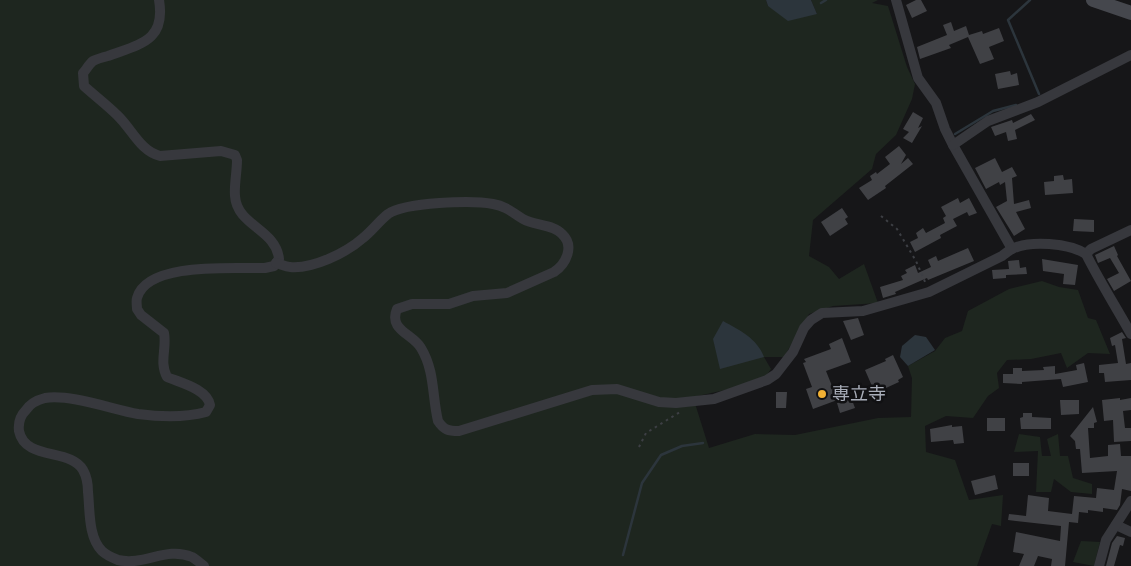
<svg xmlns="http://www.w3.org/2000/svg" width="1131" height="566" font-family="Figtree,'Noto Sans JP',sans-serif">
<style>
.green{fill:#1e261f}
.water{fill:#2c353c}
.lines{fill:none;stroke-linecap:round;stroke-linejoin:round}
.stream{stroke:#2c353c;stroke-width:2.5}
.building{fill:#404145}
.path{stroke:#3d3f44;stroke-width:2;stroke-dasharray:2.5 4;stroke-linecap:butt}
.street{stroke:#37383d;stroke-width:10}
.secondary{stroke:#45474d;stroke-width:14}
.poi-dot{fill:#f2b134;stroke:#111113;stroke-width:2}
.labels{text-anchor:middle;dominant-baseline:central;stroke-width:5;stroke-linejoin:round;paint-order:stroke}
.poi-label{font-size:18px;fill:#a8adb8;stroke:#111113;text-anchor:start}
</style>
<rect width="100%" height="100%" fill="#161618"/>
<g class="green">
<polygon points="0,0 766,0 768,6 817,14 811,0 878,0 872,3 888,6 907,67 915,84 912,99 896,135 876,154 872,169 813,220 809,256 829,267 839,279 864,264 878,303 833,306 809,314 784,357 764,357 771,369 762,382 693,397 709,448 755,434 795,435 878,418 911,417 912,378 908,366 935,351 945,338 962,331 968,311 1009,289 1042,281 1059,287 1078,290 1088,318 1096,320 1110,354 1088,353 1067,368 1061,353 1031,359 1007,360 997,373 999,388 988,396 973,418 946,416 925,426 926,452 955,460 969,500 1003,495 1001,526 992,524 977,566 0,566"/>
<polygon points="1019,434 1040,437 1042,456 1051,456 1047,439 1058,434 1060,456 1068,456 1073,478 1092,484 1092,494 1071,492 1054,479 1051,492 1036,492 1038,451 1014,452"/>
<polygon points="1081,541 1100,542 1094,566 1073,562"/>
</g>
<g class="water">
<polygon points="766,0 811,0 817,14 788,21 768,6"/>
<path d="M723,321C739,330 757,338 764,357L720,369L713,339Z"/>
<polygon points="915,335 926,337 935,350 908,366 900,357 902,346"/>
</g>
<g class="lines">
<g class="stream">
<polyline points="1030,0 1008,20 1039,94"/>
<polyline points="821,3 826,0"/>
<polyline points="955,134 993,111 1016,105"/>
<polyline points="623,555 642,483 661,455 682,446 703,443"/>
</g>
</g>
<g class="building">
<polygon points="916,0 921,0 927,11 912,18 906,5"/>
<polygon points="951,22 954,31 966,26 969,35 982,31 983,34 999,28 1004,41 989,47 994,59 980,64 968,37 949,45 951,48 920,59 917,47 947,35 943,25"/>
<polygon points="1010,71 1011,75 1017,73 1019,85 998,89 995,74"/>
<polygon points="913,112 923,118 918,128 922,126 912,143 903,138 909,132 903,129"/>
<polygon points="1031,114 1035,120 1015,130 1017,139 1008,141 1006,132 995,136 991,127 1012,120 1013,123"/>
<polygon points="899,146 906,155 901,164 908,158 913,164 885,186 886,188 868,200 859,188 872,180 870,176 876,172 877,174 890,164 885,157"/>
<polygon points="995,158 1002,172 1012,167 1017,176 1012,178 1014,204 1029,200 1031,208 1016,212 1025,229 1014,236 996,207 1007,201 1005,182 1000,185 999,182 986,189 975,168"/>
<polygon points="1063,175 1064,180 1072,179 1073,193 1045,195 1044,182 1054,181 1054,176"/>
<polygon points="958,198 960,203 969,198 977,213 969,216 967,212 953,219 957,226 940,235 941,238 915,252 910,242 918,238 916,233 923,228 926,233 945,223 943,218 946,216 941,207"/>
<polygon points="842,208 848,217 845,219 848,224 830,236 821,222"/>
<polygon points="1074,219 1094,220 1094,232 1073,231"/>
<polygon points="1114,246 1118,255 1117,256 1131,281 1114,291 1107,279 1119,273 1110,258 1098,263 1095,255"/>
<polygon points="968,248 974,261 928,280 927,278 895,292 896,294 883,298 880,287 903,280 901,276 907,273 905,270 915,265 918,273 931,267 928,260 936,256 938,261"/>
<polygon points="1042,259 1078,265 1075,285 1063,284 1064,274 1043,271"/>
<polygon points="1019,260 1020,268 1026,267 1027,274 1006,275 1006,278 993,279 992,270 1009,269 1008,261"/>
<polygon points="858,318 864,335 851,340 843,321"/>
<polygon points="1122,332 1126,338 1122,339 1126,364 1131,363 1131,380 1105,382 1104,373 1099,373 1099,365 1118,363 1115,345 1112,346 1110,338"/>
<polygon points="842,338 851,362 826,371 832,386 835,385 840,399 813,409 806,389 812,387 803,363 806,362 804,359 831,349 829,344"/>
<polygon points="893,355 903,377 898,380 899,382 875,393 865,370 886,361 885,359"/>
<polygon points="1084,363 1088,382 1063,387 1061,379 1022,382 1022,384 1003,383 1003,374 1013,374 1013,368 1022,368 1022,371 1044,370 1043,367 1055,366 1055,374 1077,370 1076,365"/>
<polygon points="776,392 787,392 786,408 776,408"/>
<polygon points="1120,398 1120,400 1131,398 1131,410 1123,411 1125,428 1131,428 1131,441 1114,442 1113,420 1104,421 1102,400"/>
<polygon points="847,399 848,401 852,400 855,408 840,413 837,403"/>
<polygon points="1060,400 1079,400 1079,414 1061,415"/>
<polygon points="1093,407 1097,422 1094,423 1094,428 1088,428 1090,458 1108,456 1108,445 1120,444 1121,456 1131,456 1131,491 1122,489 1120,505 1117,510 1103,508 1103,512 1088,510 1088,513 1079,512 1078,523 1069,522 1065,566 1051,566 1052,559 1038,556 1034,566 1019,566 1024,554 1013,552 1016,532 1060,541 1061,526 1008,520 1009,514 1026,516 1028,495 1049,498 1048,511 1072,514 1074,496 1096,498 1097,488 1114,490 1117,471 1082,473 1080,449 1076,449 1075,441 1070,436"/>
<polygon points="1023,413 1032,413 1032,417 1051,418 1051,429 1021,429 1020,418 1023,417"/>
<rect x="987" y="418" width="18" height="13"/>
<polygon points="952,425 952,427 962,426 964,443 954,444 953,440 931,442 930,429"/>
<rect x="1013" y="463" width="16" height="13"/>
<polygon points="995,475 998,489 975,495 971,481"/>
<polygon points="1117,536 1125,538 1123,546 1120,545 1114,566 1106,566 1112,543"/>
</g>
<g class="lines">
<g class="path">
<polyline points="881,216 897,229 916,261 926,284"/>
<polyline points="639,447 646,433 680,412"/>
</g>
<g class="street">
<path d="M159,0C166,41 140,44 108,56C104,57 97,59 93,61C89,64 86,70 83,73L84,86C95,96 107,105 117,115C132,129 140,151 160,156L221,151L235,155L237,160C237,172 234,185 235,196C237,226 276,229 279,259L274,266L265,268C236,269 147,261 137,298C136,301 137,306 137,309L141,315L164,333C167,348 159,362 167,377C181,383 207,389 210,405L206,412C184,418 161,417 138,414C111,409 71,394 45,398C37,400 30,404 26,410C21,415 18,423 19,431C25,461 71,448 83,470C87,477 88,484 88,492C90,510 88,537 102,551C106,555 113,558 118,560C145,566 166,546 192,557C196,559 200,563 204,566"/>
<polyline points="896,0 918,78 936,103 945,129 953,145 1012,249"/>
<polyline points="953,145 988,121 1038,102 1131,55"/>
<polyline points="1086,254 1091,249 1131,230"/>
<path d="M276,263C281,264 285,267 290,267C313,269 346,253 363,238C372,231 379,221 388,214C405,202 473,200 493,204C508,207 511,212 523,219C535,226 553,224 562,234C575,246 566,264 554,272L507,293L473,296L449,304H412L397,309C388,330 413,334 421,348C435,371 432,396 438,421C444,430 448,431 459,431L592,390L617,389L659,402L676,403L714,399L767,380L776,374L793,352L804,328L811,320L822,313L863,311L929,292L1002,256C1005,254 1008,251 1012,249C1030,240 1069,243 1086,254C1100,282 1116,307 1131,334"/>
<polyline points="1116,525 1131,532"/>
<polyline points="1099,566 1106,540 1131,501"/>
</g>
<polyline class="secondary" points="1093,0 1131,13"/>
</g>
<circle class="poi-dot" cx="822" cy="394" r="5"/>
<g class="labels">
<g class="poi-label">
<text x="832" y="394">専立寺</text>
</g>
</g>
</svg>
